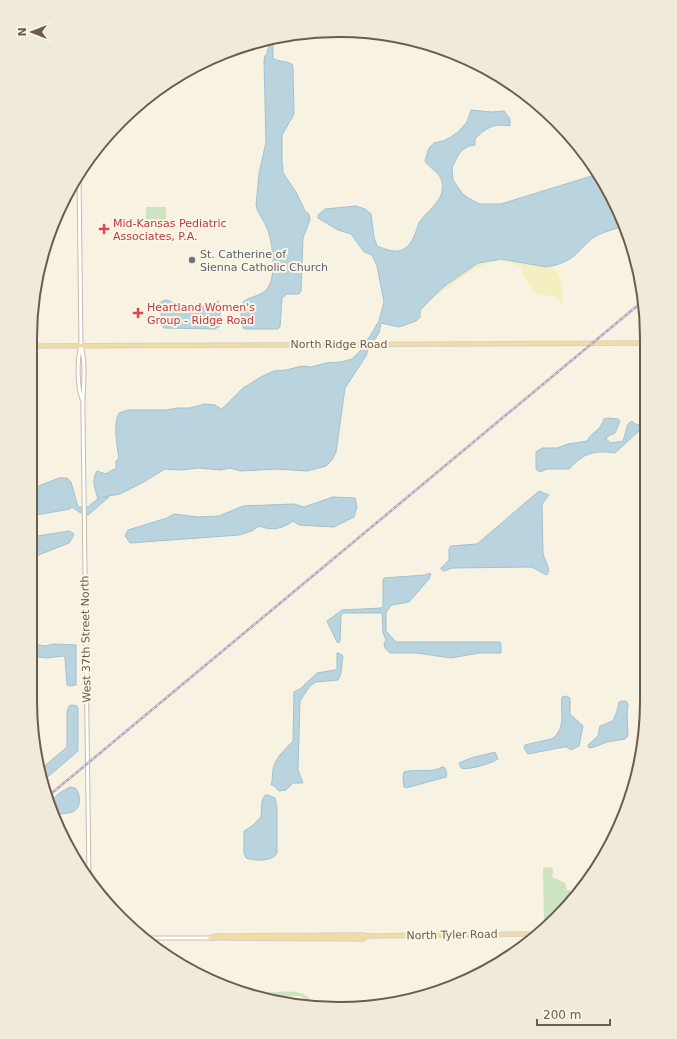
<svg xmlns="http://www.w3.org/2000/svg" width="677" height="1039" font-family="'DejaVu Sans',sans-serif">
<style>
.green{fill:#cce4c2}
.sand{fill:#f4efc0}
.water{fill:#b9d4df;stroke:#a1c2cf}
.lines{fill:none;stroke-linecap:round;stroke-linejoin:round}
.minor-casing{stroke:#c7bbab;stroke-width:5}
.major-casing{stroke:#d6d1cd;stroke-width:5.5}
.minor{stroke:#fff;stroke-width:3}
.major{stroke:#f0dda1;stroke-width:3.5}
.rail-casing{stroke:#b6a3bf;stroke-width:2.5}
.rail{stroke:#fcf6e7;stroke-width:1;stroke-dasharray:3;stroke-linecap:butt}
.health-dot{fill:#e0444e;stroke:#fcf6e7;stroke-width:1.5}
.worship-dot{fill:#6b7280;stroke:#fcf6e7;stroke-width:1.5}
.labels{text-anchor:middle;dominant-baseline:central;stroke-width:4;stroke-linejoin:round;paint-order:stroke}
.health-label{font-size:11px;fill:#be3a42;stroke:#fcf6e7;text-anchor:start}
.worship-label{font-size:11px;fill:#5b616d;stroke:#fcf6e7;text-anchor:start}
.street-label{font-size:11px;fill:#6c5c4c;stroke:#fcf6e7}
.rim{fill:none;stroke:#6c5c4c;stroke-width:2}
</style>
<rect width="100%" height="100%" fill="#f8f2e2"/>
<g class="green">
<rect x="146" y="207" width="20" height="13"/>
<polygon points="551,867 553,870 552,877 565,883 567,890 570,890 570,904 546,925 544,925 543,868"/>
<path d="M260,993C276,993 311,985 313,1007H310L306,999L300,996L259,997L254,995Z"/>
</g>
<path class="sand" d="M501,259L546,267C564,266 563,291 563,304L554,296L538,295L528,284L522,272L523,268C495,252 476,268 453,284C444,290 433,297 426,305C423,309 422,315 420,320L418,319C421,316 420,310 423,306L446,285L478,263Z"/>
<g class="water">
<path d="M271,45H273V58C279,62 286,61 292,64L293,69L294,114L282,135V161L283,173L296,192L305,211L309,214L310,220L303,238L301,291L299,294H287L282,298L280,327L278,329H245L243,328L241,315L242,303C249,296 260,297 267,289C277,277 273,242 267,228C264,220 258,214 256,206L259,174L266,142L264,61L265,57L264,56H266L269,46Z"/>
<path d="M471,110L491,112L504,111L510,119V126C495,123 486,127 475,139V145L469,146L462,150L457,157L452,168L453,180L462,193L468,198L480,204H501L598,174L615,202L624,226C616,229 606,231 598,235C588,240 582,249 574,256C567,262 555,266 546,267L501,259L478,263L446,285L436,294L420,310V317L416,321L399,327L381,323L379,333L368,349L366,356L345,388L336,452L332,460L326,466L307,471L278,469L240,471L230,468L220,470L199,468L181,470L165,469L142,483L120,494L103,497H109L88,515L79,512L72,507L70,509L31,516V489L59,478H67L71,482L78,507H89L91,504L98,499C95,489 91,481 97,471L106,474L116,468V461L119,458C117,446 113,424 119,413L128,410H166L177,408H190L205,404L215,405L221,409L224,407L243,388L261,377L274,371L286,370L302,366L311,367L326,363L341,362L352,359L360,351L364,346L379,321L384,302L377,266L372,255L364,252L351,234L338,230L318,218V215L325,209L356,206L365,209L371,214L374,237L377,246C385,249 396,254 404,249C413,244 416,231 419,223C422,217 435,206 439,199C442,194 443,188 442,182C441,173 429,168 425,161L429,148L434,143L443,141L451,137L458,132L467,122Z"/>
<path d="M165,300C170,300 174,304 180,305C193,309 205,305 218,301L220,308V326L215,329L164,328L161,325V302Z"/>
<path d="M608,418L618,419L620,421L615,433L608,436L606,439L611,443L623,441L628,424L632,421C636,426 641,425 646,423V431H639L615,453C593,450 584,453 569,469H547L540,472L536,469V452L542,448H557L568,444L587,441C593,430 600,432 604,419Z"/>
<path d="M539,491L549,495L542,504L543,554L549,570L547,575C541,573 537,569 531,567L452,568L444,571L441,569V568L449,560V549L451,546L477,544Z"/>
<path d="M333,497L355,498L357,507L354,517L334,527L299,525L293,521C282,529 272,531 259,526L252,531L239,535L130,543L125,536L128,530L167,518L174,514L197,517L219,516L243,506L294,504L304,507Z"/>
<polygon points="69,531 73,533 74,535 69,543 31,558 31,537"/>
<polygon points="429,573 431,574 429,579 409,602 392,605 386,612 386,631 396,642 500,642 501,645 501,653 479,653 451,658 417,653 390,653 385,648 384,643 386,640 383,633 382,613 342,613 341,616 340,641 339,643 337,642 327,621 342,610 381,608 383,607 383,580 384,578 425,575"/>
<polygon points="34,644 45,646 54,644 76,645 76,685 70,686 67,685 65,658 63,656 46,658 31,656 30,647"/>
<path d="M337,653H339L343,656C341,664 343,673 338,680L316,682L310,686L300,701L298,770L303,783H293L286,790L279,791L273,785H271C273,780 272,775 273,770C275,757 285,750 293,741L294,692L300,689L317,673L335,670L337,668Z"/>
<path d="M566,696L570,698V714L583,726L579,746L571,750L567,747H564L528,754L524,748L525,745L551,739C567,730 560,711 562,697Z"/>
<polygon points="622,701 626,701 628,704 627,715 628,736 625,739 607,742 594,747 589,748 588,745 598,736 600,726 613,721 617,711 619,702"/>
<polygon points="72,705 77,706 78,709 78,751 43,781 41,769 67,747 67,712 69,706"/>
<path d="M495,752L498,759C493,763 467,771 461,768L459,763L471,758Z"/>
<path d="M442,767L445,768L447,774L446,777L406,788L404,787L403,778L404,772C417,768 430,774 442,767Z"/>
<path d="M70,787L75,788C81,793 82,809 72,812C67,814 58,814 53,813L48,803L61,792Z"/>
<path d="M265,795H268L275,798L277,807V853C273,862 254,861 246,858L244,853V831L252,826L261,817L262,801Z"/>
</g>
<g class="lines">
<defs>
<g id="minor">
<path d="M79,176L81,345C87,368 82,392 83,416L89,879"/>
<path d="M81,346C77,359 77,386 82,399"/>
<polyline points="144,938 210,938"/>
</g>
<g id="major">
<polyline points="32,346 646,343"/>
<polyline points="210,938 215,936 363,935 367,936 536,934"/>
<polyline points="211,938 363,939 367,936"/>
</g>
</defs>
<use href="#minor" class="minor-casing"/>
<use href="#major" class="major-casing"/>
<use href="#minor" class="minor"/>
<use href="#major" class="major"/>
<defs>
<polyline id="rail" points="46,798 643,301"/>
</defs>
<use href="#rail" class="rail-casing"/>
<use href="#rail" class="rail"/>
</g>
<g class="health-dot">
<path d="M102 223h4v4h4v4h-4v4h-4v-4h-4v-4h4z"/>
<path d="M136 307h4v4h4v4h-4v4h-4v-4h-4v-4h4z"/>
</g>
<circle class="worship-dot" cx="192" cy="260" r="4"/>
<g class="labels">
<g class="health-label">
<text x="113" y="223">Mid-Kansas Pediatric<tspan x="113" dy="13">Associates, P.A.</tspan></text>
<text x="147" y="307">Heartland Women's<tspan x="147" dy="13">Group - Ridge Road</tspan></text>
</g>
<g class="worship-label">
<text x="200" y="254">St. Catherine of<tspan x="200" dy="13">Sienna Catholic Church</tspan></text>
</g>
<g class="street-label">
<text x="339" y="344">North Ridge Road</text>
<text transform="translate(86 639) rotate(-91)">West 37th Street North</text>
<text transform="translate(452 935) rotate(-1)">North Tyler Road</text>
</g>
</g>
<path d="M0 0H677V1039H0ZM338 37H339A301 301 0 0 1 640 338V701A301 301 0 0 1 339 1002H338A301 301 0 0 1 37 701V338A301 301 0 0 1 338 37Z" fill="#f0eadb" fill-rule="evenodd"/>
<path class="rim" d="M338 37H339A301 301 0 0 1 640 338V701A301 301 0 0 1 339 1002H338A301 301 0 0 1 37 701V338A301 301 0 0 1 338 37Z"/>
<g transform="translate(32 32) rotate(270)" stroke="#fcf6e7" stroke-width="3" paint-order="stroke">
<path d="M0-3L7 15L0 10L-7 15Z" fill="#6c5c4c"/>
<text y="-6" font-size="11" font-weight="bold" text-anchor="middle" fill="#6c5c4c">N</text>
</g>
<path d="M537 1019v6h73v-6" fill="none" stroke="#6c5c4c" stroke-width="2"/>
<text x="543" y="1019" font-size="12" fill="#6c5c4c" stroke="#fcf6e7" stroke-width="3" paint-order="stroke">200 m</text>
</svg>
